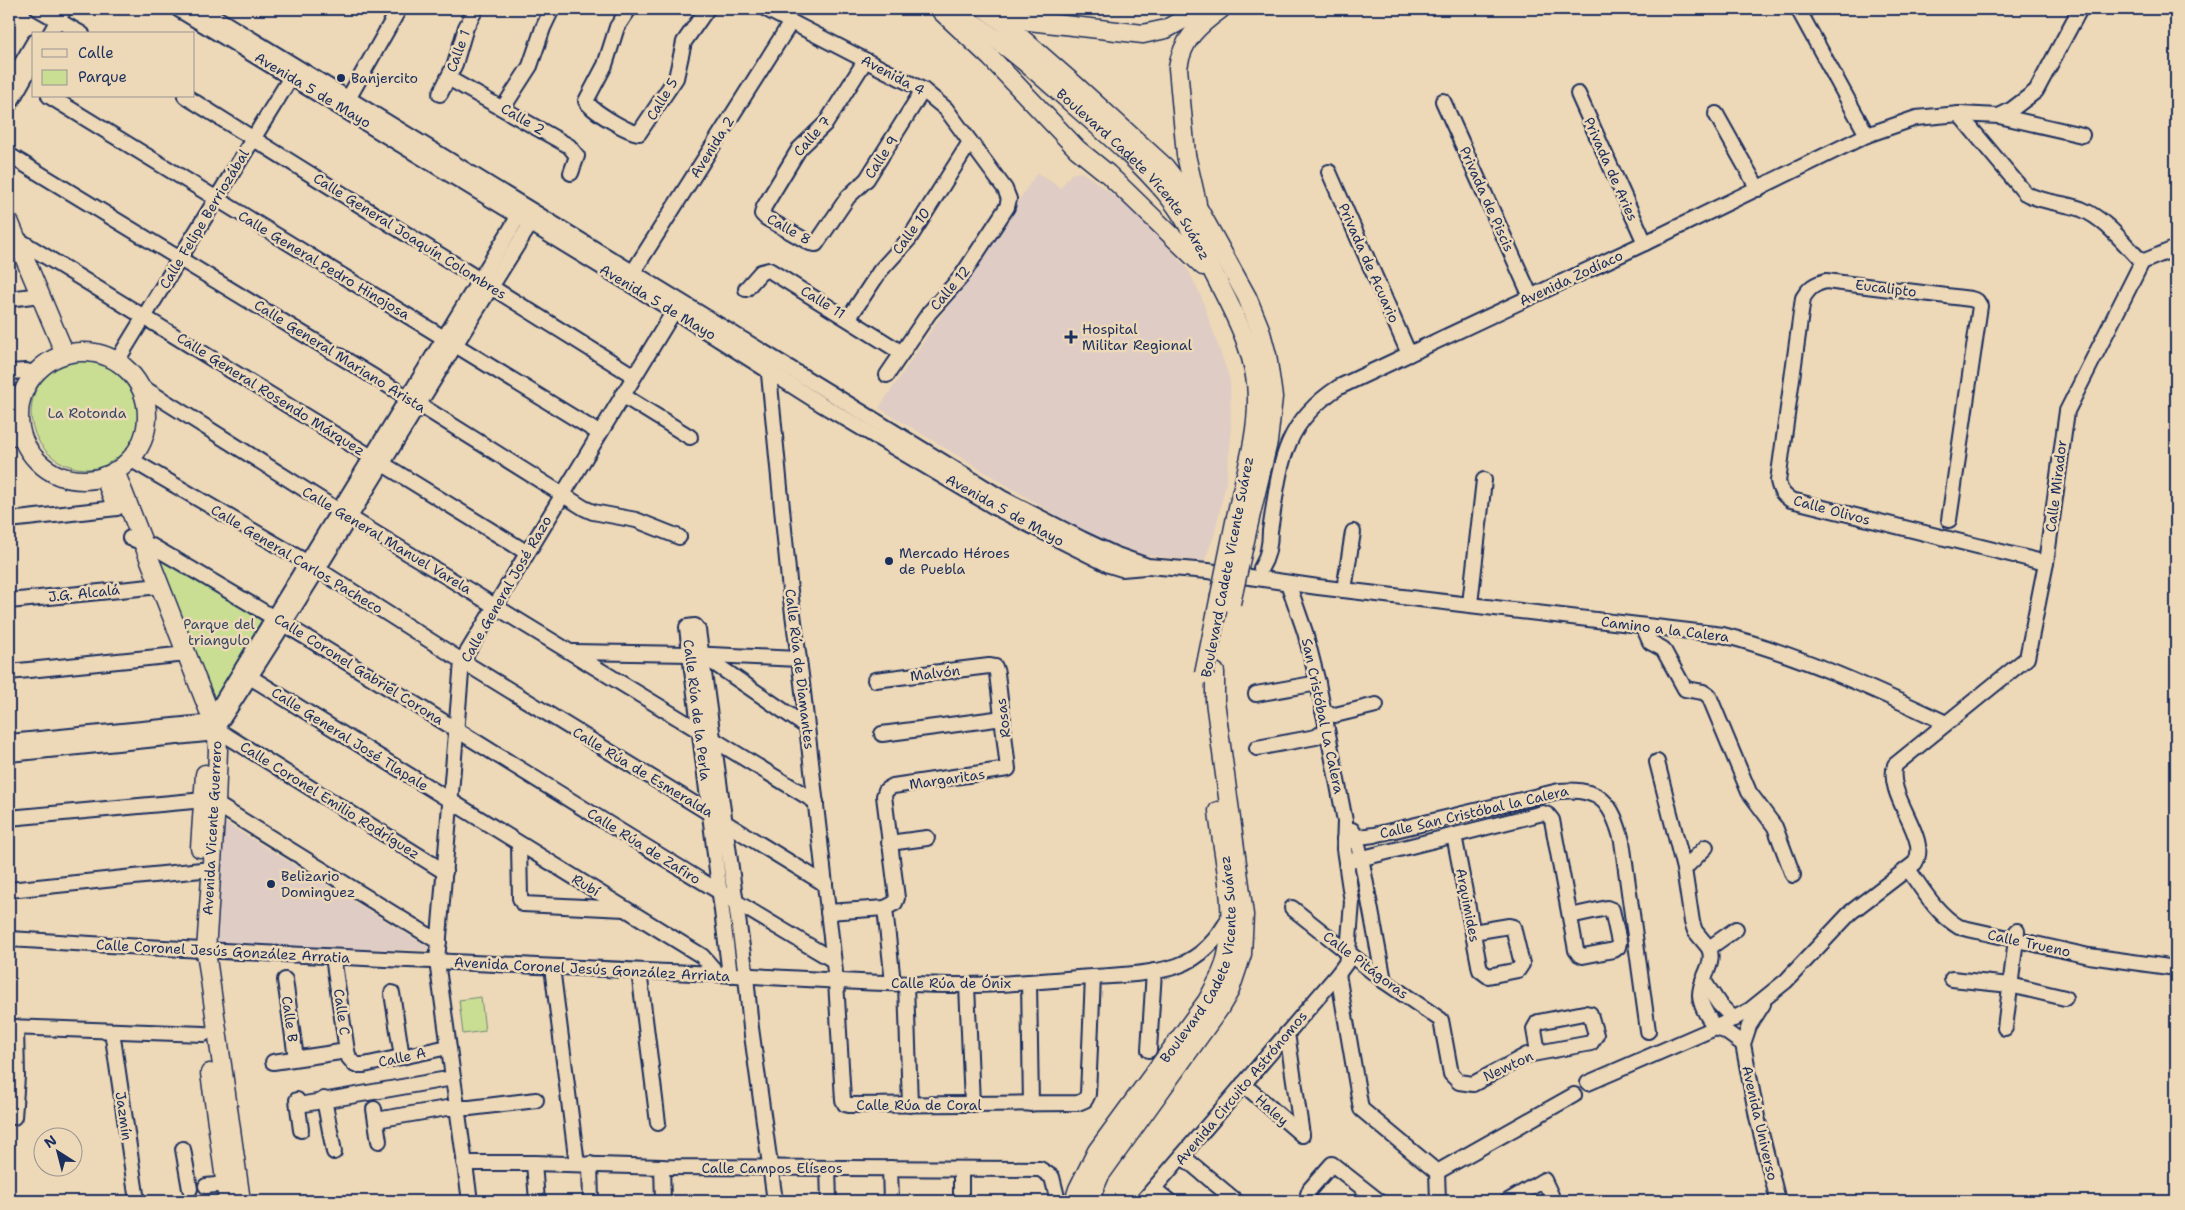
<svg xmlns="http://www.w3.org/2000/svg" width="2185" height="1210" font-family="'Shantell Sans',sans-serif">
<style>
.built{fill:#dfccc4}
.green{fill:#c9de93;stroke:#728678}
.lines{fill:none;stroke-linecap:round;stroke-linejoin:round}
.minor-casing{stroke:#1b2f5e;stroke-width:18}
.major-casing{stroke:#1b2f5e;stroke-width:21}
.minor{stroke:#edd8b7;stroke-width:14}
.major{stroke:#edd8b7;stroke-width:18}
.major-bridge-casing{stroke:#1b2f5e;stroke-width:21;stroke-linecap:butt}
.major-bridge{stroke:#edd8b7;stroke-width:18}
.poi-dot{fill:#1b2f5e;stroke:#edd8b7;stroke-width:2}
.labels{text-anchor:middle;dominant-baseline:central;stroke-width:5;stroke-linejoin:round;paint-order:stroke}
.street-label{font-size:14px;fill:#1b2f5e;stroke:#edd8b7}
.poi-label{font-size:14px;fill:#1b2f5e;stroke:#edd8b7;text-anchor:start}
.park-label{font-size:14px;fill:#354966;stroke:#edd8b7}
</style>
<rect width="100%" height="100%" fill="#edd8b7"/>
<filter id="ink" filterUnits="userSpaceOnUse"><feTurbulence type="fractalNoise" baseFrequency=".02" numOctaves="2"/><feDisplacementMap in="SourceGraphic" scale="10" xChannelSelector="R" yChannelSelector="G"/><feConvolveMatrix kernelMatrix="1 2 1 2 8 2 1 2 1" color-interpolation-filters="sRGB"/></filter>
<g filter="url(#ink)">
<g class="built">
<polygon points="1082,172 1142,215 1188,270 1200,294 1230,380 1231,438 1226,482 1214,536 1204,561 1144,555 1089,535 879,408 1037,173 1061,188 1071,174"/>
<polygon points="219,819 433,950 217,948"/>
</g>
<g class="green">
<circle cx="87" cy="413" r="56"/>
<polygon points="151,555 166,559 264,622 213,703"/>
<polygon points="481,997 485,1031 463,1034 459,1000"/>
</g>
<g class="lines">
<defs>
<g id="minor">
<polyline points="38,9 82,34"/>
<polyline points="178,9 674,311 821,404 996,508 1109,565 1122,569 1145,567"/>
<path d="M202,9L1002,498L1082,539L1114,554L1148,566L1208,571L1318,587L1723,635C1800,655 1874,689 1946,723"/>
<path d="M629,9L617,27L605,65L586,101C592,111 627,132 639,133L676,78L684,42L707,9"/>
<polyline points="766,9 923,90 946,109 1005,189 1009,199 1007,207 961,277 929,313 887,375"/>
<polyline points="1798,9 1867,135"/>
<polyline points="50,34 64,9"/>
<polyline points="865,61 826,123 799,149 764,207 762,214 766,218 810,243 816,244 848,197 867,179 923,90"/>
<polyline points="448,78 569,146 577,156 571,173"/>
<polyline points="9,85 34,42"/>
<polyline points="440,94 455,64 466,27 476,9"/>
<polyline points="1578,94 1645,243"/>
<polyline points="49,96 599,433"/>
<polyline points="185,96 634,376"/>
<polyline points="1443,101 1531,297"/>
<polyline points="9,105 34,61"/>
<polyline points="344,106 399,9"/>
<polyline points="503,108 530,66 543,28 552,9"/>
<polyline points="1716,114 1758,189"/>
<path d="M1959,114L2025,193C2043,203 2062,202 2081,209C2106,219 2124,244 2142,262"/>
<polyline points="1999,116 2082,135"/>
<polyline points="9,155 407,397 584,508 593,512 636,520 679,537"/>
<polyline points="1329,172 1409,354"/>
<polyline points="14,237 526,552"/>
<polyline points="633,272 791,22"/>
<polyline points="746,289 761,272 769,270 902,353"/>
<polyline points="9,299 40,295"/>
<polyline points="849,318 880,271 909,239 970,142"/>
<polyline points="117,361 291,77"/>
<polyline points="768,364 790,591 802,683 836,981 843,1100 845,1104 849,1105 1078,1103 1085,1100 1088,1094 1093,977"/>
<polyline points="9,372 26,371 35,373"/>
<polyline points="139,385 339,511 816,802"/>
<polyline points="622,395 690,437"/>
<polyline points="9,438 22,437"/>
<polyline points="130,459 308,563 462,661 825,884"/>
<polyline points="9,520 117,508"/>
<path d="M1949,520L1980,306L1977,301L1971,299L1826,281C1814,284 1809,288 1803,298L1778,481C1780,491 1783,495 1791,500L2046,563"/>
<path d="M130,538L152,546C382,679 604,825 833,960"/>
<path d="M1261,568C1268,557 1270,545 1270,531C1280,469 1280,425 1339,387L1645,243L1867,135L1916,118L1959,114L1999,116L2011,110L2036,91L2080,9"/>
<polyline points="1344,590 1353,532"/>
<polyline points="9,601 160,586"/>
<polyline points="1470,604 1484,480"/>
<polyline points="1643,626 1650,642 1663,649 1685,689 1703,692 1709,696 1749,792 1775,827 1793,875"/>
<polyline points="573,652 690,654 799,659"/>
<polyline points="702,655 807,727"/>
<polyline points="9,672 187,654"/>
<polyline points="250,677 702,956 718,974"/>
<polyline points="1256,694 1318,683"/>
<polyline points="1323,712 1335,715 1376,705"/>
<polyline points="216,729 445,872"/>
<polyline points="882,734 1003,718"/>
<polyline points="9,742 204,723 212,718 523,209"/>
<polyline points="1257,748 1316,737 1326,730"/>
<path d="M9,754L206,734L216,729C327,561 427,386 535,217"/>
<polyline points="1657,762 1684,869 1692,922 1695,931 1709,948"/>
<polyline points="9,818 204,800 216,804 439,942"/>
<polyline points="1352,830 1356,837 1361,857 1384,981"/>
<polyline points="1454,835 1480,970 1488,976 1518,970 1522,964 1513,927 1509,926 1473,932"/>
<path d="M1344,839L1374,835L1559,791C1601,787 1612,803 1622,841L1648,1031"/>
<polyline points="889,843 927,838"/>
<polyline points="519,845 520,898 523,904 625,909"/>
<polyline points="1347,862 1543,813 1548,815 1552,820 1576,950 1579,954 1583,956 1614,950 1618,947 1619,942 1612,910 1607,908 1570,916"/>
<polyline points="1684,869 1706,847"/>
<path d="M1908,869C1923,890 1936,913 1959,927L2089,956L2176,968"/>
<polyline points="9,890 211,869"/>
<polyline points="885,908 893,983"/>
<polyline points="1292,908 1384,981 1441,1020 1451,1074 1459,1082 1473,1084 1527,1055 1591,1043 1596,1035 1590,1014 1584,1013 1538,1022 1534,1029 1538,1052"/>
<polyline points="828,912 885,908 895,903 897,898 884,796 886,790 893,786 1008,769 997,673 995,667 989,666 875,680"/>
<path d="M1736,929L1709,948C1716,965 1699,979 1700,996C1701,1008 1709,1018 1715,1028L1725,1031L1743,1044"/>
<path d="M9,939C244,954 480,963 715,974C799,978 882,985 965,985C1003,985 1041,981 1078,978C1107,976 1150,975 1177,966C1201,958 1219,938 1230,916"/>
<polyline points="333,957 347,1051 349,1058 355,1065 364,1065 448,1047"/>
<polyline points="552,967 577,1164"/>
<polyline points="639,971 658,1123"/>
<polyline points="1338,974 1361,1109 1437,1172"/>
<polyline points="730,975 690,654 687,627 695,626 698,630 746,976 751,1028 775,1201"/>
<polyline points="1952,979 2010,985 2065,998"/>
<polyline points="285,980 296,1058"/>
<polyline points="1703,980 1719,1004 1734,1019"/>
<polyline points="1029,982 1031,1104"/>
<polyline points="906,984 910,1105"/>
<polyline points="967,985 972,1104"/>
<polyline points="392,993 402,1057"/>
<polyline points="1763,1004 1749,1026 1743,1044 1757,1117 1778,1201"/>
<polyline points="9,1027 204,1034"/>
<polyline points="2005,1028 2017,931"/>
<polyline points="112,1031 137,1201"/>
<polyline points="1287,1033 1302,1135"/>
<polyline points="1149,1050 1154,971"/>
<polyline points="273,1062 347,1051"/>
<path d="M1588,1083L1715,1028L1750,1010L1786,981L1851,912L1915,863C1931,838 1885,796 1895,765L2027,658L2046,563L2067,411L2142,262L2176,248"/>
<polyline points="1243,1084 1302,1135"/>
<polyline points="324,1099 334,1152"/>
<polyline points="297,1100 301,1130"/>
<polyline points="299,1105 453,1078"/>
<polyline points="374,1109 379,1141"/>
<polyline points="14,1117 17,1077 16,1027"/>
<polyline points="376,1120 447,1108 470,1108 536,1100"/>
<polyline points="183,1149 190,1189"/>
<polyline points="1182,1156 1236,1201"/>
<polyline points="464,1163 534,1163 662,1167 1040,1169 1052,1177 1058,1201"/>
<polyline points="534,1163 537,1201"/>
<polyline points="590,1164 591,1201"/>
<polyline points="662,1167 663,1201"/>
<polyline points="828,1168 829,1201"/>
<polyline points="890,1168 891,1201"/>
<polyline points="1437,1172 1574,1095"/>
<polyline points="1437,1172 1438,1201"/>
<polyline points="206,1186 226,1184"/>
<polyline points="1154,1189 1169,1201"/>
<polyline points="470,1201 437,961 462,661 674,311"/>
<polyline points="961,1201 961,1169"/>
<polyline points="1143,1201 1338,974 1346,963 1348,952 1352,902 1344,849 1345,821 1318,683 1305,632 1288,583"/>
<polyline points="1308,1201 1308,1194 1310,1189 1332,1164 1379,1201"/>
<polyline points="1508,1201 1544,1180 1551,1195 1548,1201"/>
</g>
<g id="major">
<path id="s1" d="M950,9C997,35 1036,71 1075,106C1106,133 1139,161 1165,192C1185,215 1198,244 1212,270C1232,310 1257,352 1257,398C1258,437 1244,478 1236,517"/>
<polyline points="985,9 1003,22 1075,85 1165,167 1199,210 1247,297 1260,329 1267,355 1273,397 1268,442 1250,518"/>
<polyline points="941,11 991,58 1077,149 1108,174 1203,266"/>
<polyline points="996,13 1029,21 1143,34 1166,29 1202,9"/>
<path d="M1197,203L1186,155L1178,68C1182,39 1199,25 1221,9"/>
<polyline points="9,221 65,354"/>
<circle cx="83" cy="416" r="64"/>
<polyline points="115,471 216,729 218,750 216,804 206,951 241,1201"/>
<polyline points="104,476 116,506"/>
<polyline points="200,848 205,774"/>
<polyline points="210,1073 228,1201"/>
<path id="s2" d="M1074,1201L1078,1189L1097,1151L1207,1001C1215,986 1224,972 1227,955C1237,908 1223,858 1218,811"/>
<polyline points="1089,1201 1100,1175 1219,1009 1230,990 1242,954 1244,915 1215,701 1215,672"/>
</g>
</defs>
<use href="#minor" class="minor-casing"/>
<use href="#major" class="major-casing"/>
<use href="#minor" class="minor"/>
<use href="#major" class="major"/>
<defs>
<g id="major-bridge">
<polyline points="1231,603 1250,518"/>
<polyline points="1204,674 1236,517"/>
</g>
</defs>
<use href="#major-bridge" class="major-bridge-casing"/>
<use href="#major-bridge" class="major-bridge"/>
</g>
</g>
<g class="poi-dot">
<circle cx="341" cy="78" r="5"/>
<path d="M1068.5 329.5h5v5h5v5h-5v5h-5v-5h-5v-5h5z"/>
<circle cx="889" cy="561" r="5"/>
<circle cx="271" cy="884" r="5"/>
</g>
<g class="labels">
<g class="street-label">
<text transform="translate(458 51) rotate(-70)">Calle 1</text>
<text transform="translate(893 75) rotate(28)">Avenida 4</text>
<text transform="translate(313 90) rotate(31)">Avenida 5 de Mayo</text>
<text transform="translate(662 99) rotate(-59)">Calle 5</text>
<text transform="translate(523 119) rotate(30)">Calle 2</text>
<text transform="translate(812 136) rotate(-49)">Calle 7</text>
<text transform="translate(712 147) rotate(-58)">Avenida 2</text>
<text transform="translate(881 157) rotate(-57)">Calle 9</text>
<text transform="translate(1611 169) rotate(66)">Privada de Aries</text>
<text stroke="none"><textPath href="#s1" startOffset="249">Boulevard Cadete Vicente Suárez</textPath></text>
<text transform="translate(1487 199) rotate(66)">Privada de Piscis</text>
<text transform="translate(204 219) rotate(-59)">Calle Felipe Berriozábal</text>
<text transform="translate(789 229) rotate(29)">Calle 8</text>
<text transform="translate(911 231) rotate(-54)">Calle 10</text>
<text transform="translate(410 236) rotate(32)">Calle General Joaquín Colombres</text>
<text transform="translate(1369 263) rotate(66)">Privada de Acuario</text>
<text transform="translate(324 265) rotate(31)">Calle General Pedro Hinojosa</text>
<text transform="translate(1571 278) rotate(-25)">Avenida Zodíaco</text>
<text transform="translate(950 288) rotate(-50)">Calle 12</text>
<text transform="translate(1886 288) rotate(7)">Eucalipto</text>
<text transform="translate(658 302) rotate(31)">Avenida 5 de Mayo</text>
<text transform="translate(823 302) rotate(32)">Calle 11</text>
<text transform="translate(340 356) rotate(32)">Calle General Mariano Arista</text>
<text transform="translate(271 394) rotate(32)">Calle General Rosendo Márquez</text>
<text transform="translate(2056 486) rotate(-83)">Calle Mirador</text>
<text transform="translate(1005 510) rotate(29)">Avenida 5 de Mayo</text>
<text transform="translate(1832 510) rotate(15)">Calle Olivos</text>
<text transform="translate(387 540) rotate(31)">Calle General Manuel Varela</text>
<text transform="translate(297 559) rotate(31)">Calle General Carlos Pacheco</text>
<text transform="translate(1227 567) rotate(-79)">Boulevard Cadete Vicente Suárez</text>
<text transform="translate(506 589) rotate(-60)">Calle General José Razo</text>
<text transform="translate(84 593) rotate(-6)">J.G. Alcalá</text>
<text transform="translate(1665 629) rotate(7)">Camino a la Calera</text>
<text transform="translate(359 669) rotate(32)">Calle Coronel Gabriel Corona</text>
<text transform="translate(800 669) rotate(83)">Calle Rúa de Diamantes</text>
<text transform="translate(935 673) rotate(-7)">Malvón</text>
<text transform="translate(697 710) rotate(83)">Calle Rúa de la Perla</text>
<text transform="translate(1323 716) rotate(78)">San Cristóbal La Calera</text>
<text transform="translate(1003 718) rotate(-97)">Rosas</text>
<text transform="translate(350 739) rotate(32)">Calle General José Tlapale</text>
<text transform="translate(643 772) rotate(31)">Calle Rúa de Esmeralda</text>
<text transform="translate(947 779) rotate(-8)">Margaritas</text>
<text transform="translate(330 800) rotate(32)">Calle Coronel Emilio Rodríguez</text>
<text transform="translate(1474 812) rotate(-13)">Calle San Cristóbal la Calera</text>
<text transform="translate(212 828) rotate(-87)">Avenida Vicente Guerrero</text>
<text transform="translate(644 846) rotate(32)">Calle Rúa de Zafiro</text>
<text transform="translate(586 885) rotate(31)">Rubí</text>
<text transform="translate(1468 905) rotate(79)">Arquimides</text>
<text transform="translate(2029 943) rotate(12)">Calle Trueno</text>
<text transform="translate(223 951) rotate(3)">Calle Coronel Jesús González Arratia</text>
<text stroke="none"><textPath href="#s2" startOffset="279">Boulevard Cadete Vicente Suárez</textPath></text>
<text transform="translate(1366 965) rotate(37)">Calle Pitágoras</text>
<text transform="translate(592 969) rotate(3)">Avenida Coronel Jesús González Arriata</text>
<text x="951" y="983">Calle Rúa de Ónix</text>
<text transform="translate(342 1012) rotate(82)">Calle C</text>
<text transform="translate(290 1019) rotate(82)">Calle B</text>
<text transform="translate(402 1057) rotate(-12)">Calle A</text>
<text transform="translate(1508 1066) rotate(-25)">Newton</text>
<text transform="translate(1241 1088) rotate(-50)">Avenida Circuito Astrónomos</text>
<text x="919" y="1105">Calle Rúa de Coral</text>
<text transform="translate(1272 1110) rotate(41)">Haley</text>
<text transform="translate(124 1116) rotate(82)">Jazmín</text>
<text transform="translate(1760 1123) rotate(77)">Avenida Universo</text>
<text x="772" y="1168">Calle Campos Elíseos</text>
</g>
<g class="poi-label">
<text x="351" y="78">Banjercito</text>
<text x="1082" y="329">Hospital<tspan x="1082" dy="16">Militar Regional</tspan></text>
<text x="899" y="553">Mercado Héroes<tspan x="899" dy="16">de Puebla</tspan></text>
<text x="281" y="876">Belizario<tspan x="281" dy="16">Dominguez</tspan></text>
</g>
<g class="park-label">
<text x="87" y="413">La Rotonda</text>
<text x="219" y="624">Parque del<tspan x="219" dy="16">triangulo</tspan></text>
</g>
</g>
<rect width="2185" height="1210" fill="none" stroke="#edd8b7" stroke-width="30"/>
<rect x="15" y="15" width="2155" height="1180" fill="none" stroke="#1b2f5e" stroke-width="2" filter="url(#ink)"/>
<rect x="32" y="32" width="162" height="65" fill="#edd8b7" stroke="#999493"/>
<rect x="42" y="49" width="25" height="8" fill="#edd8b7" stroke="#999493"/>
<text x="78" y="58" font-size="15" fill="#1b2f5e">Calle</text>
<rect x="42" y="70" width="25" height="15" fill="#c9de93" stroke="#999493"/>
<text x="78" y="82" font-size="15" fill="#1b2f5e">Parque</text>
<g transform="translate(58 1152) rotate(324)"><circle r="24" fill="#edd8b7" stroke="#999493"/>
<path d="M0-4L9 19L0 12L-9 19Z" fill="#1b2f5e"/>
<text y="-8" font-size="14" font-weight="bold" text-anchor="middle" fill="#1b2f5e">N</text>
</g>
</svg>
